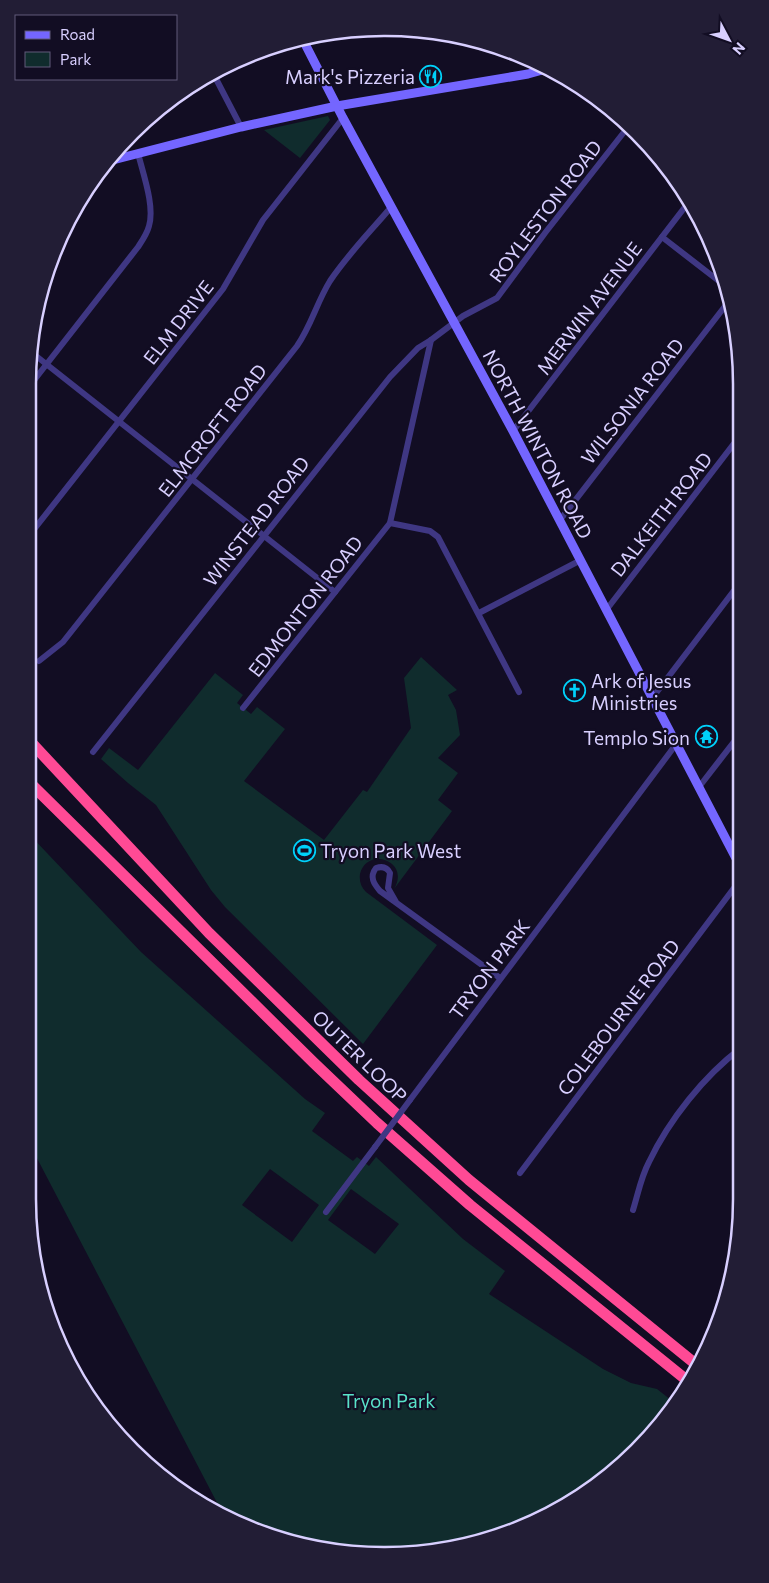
<svg xmlns="http://www.w3.org/2000/svg" width="769" height="1583" font-family="Commissioner,sans-serif">
<style>
.green{fill:#102c2d;fill-rule:evenodd}
.lines{fill:none;stroke-linecap:round;stroke-linejoin:round}
.street{stroke:#3f3783;stroke-width:6}
.secondary{stroke:#7466ff;stroke-width:9}
.highway{stroke:#ff4a95;stroke-width:11}
.street-bridge{stroke:#3f3783;stroke-width:6}
.labels{text-anchor:middle;dominant-baseline:central;stroke-width:4.5;stroke-linejoin:round;paint-order:stroke}
.poi-label{font-size:19px;fill:#d8cfff;stroke:#120d23;text-anchor:end}
.street-label{font-size:19px;fill:#d8cfff;stroke:#120d23}
.park-label{font-size:19px;fill:#59e2c9;stroke:#120d23}
.rim{fill:none;stroke:#d8cfff;stroke-width:2.5}
</style>
<rect width="100%" height="100%" fill="#120d23"/>
<g class="green">
<polygon points="328,116 330,120 300,158 264,130"/>
<path d="M421,657L457,690L448,695L456,710L460,735L438,758L458,773L438,800L452,811L394,889C411,861 367,846 360,874C359,881 361,887 366,892L437,945L363,1044L225,907L211,890L156,805L128,783L101,759L109,748L138,770L215,673L243,695L237,703L251,714L257,707L285,729L244,781L324,840L363,790L367,792L411,728L404,678Z"/>
<path d="M28,833L141,952L305,1099L325,1113L312,1131L353,1161L357,1157L369,1166L376,1157L463,1239L505,1271L489,1294L603,1369L631,1383L657,1389L676,1404L637,1451L543,1519L431,1552L315,1549L248,1528L224,1516L28,1141ZM270,1169L319,1205L292,1242L242,1205ZM351,1189L399,1224L375,1254L328,1220Z"/>
</g>
<g class="lines">
<g class="street">
<polyline points="213,73 241,127"/>
<polyline points="662,237 724,285"/>
<polyline points="31,352 335,592"/>
<path d="M28,388L138,247C142,241 147,234 149,226C155,206 143,174 138,153"/>
<polyline points="513,431 688,203"/>
<polyline points="560,520 729,301"/>
<polyline points="390,523 430,531 438,537 519,692"/>
<polyline points="28,537 223,289 263,220 343,118"/>
<polyline points="607,609 739,437"/>
<polyline points="479,613 581,560"/>
<path d="M39,661L63,642L297,346C311,326 317,302 330,281C348,254 371,231 392,206"/>
<polyline points="653,697 739,584"/>
<polyline points="243,708 390,523 431,340"/>
<polyline points="93,752 390,377 418,348 431,340 463,316 497,298 545,233 628,127"/>
<polyline points="699,787 740,734"/>
<path d="M396,902L388,888L390,873C387,867 382,866 376,868C369,877 374,884 380,891L500,978"/>
<polyline points="410,1100 677,743"/>
<polyline points="520,1173 740,880"/>
<path d="M633,1210C638,1194 641,1177 649,1162C669,1120 704,1076 741,1048"/>
<polyline points="326,1212 375,1147"/>
<polyline points="737,1248 736,1240 739,1219"/>
</g>
<g class="secondary">
<polyline points="302,38 343,118 513,431 740,866"/>
<polyline points="109,161 241,127 337,106 528,74 546,69"/>
</g>
<g class="highway">
<polyline points="28,739 209,933 359,1080 469,1180 698,1366"/>
<polyline points="28,781 314,1063 377,1123 470,1205 689,1382"/>
</g>
<polyline class="street-bridge" points="375,1147 410,1100"/>
</g>
<defs>
<symbol id="restaurant-ring" viewBox="-11 -11 22 22"><circle r="9.5" fill="#120d23" stroke="#00d1fa" stroke-width="1.5"/><path d="M-5-6h1v4h1v-4h1v4h1v-4h1v5L-1.5 .5V6h-2V.5L-5-1ZM5-6V6H3V1.5H1.5Q1.5-4 5-6Z" fill="#00d1fa"/></symbol>
<symbol id="church-ring" viewBox="-11 -11 22 22"><circle r="9.5" fill="#120d23" stroke="#00d1fa" stroke-width="1.5"/><path d="M-1.2-6h2.4v3.5h3.3v2.4h-3.3V6h-2.4V-.1h-3.3v-2.4h3.3Z" fill="#00d1fa"/></symbol>
<symbol id="temple-ring" viewBox="-11 -11 22 22"><circle r="9.5" fill="#120d23" stroke="#00d1fa" stroke-width="1.5"/><path d="M0-6L5-2H3V0L6.5 2.5H4V6H1.5V3h-3V6H-4V2.5H-6.5L-3 0V-2H-5Z" fill="#00d1fa"/></symbol>
<symbol id="stadium-ring" viewBox="-11 -11 22 22"><circle r="9.5" fill="#120d23" stroke="#00d1fa" stroke-width="1.5"/><path d="M0-5a6.5 5 0 1 0 0 10a6.5 5 0 1 0 0-10ZM-3.5-1.8h7v3.6h-7Z" fill="#00d1fa"/></symbol>
</defs>
<g fill-rule="evenodd">
<use href="#restaurant-ring" x="418" y="64" width="25" height="25"/>
<use href="#church-ring" x="562" y="678" width="25" height="25"/>
<use href="#temple-ring" x="694" y="724" width="25" height="25"/>
<use href="#stadium-ring" x="292" y="838" width="25" height="25"/>
</g>
<g class="labels">
<g class="poi-label">
<text x="415" y="76">Mark's Pizzeria</text>
<text x="591" y="680" text-anchor="start">Ark of Jesus<tspan x="591" dy="22">Ministries</tspan></text>
<text x="690" y="737">Templo Sion</text>
<text x="320" y="850" text-anchor="start">Tryon Park West</text>
</g>
<g class="street-label">
<text transform="translate(545 211) rotate(-53)">ROYLESTON ROAD</text>
<text transform="translate(589 308) rotate(-53)">MERWIN AVENUE</text>
<text transform="translate(178 322) rotate(-52)">ELM DRIVE</text>
<text transform="translate(632 401) rotate(-52)">WILSONIA ROAD</text>
<text transform="translate(212 430) rotate(-52)">ELMCROFT ROAD</text>
<text transform="translate(538 444) rotate(62)">NORTH WINTON ROAD</text>
<text transform="translate(661 514) rotate(-52)">DALKEITH ROAD</text>
<text transform="translate(256 521) rotate(-52)">WINSTEAD ROAD</text>
<text transform="translate(305 606) rotate(-52)">EDMONTON ROAD</text>
<text transform="translate(489 969) rotate(-53)">TRYON PARK</text>
<text transform="translate(618 1017) rotate(-53)">COLEBOURNE ROAD</text>
<text transform="translate(360 1056) rotate(44)">OUTER LOOP</text>
</g>
<g class="park-label">
<text x="389" y="1400">Tryon Park</text>
</g>
</g>
<path d="M0 0H769V1583H0ZM384 36H385A348 348 0 0 1 733 384V1199A348 348 0 0 1 385 1547H384A348 348 0 0 1 36 1199V384A348 348 0 0 1 384 36Z" fill="#221d35" fill-rule="evenodd"/>
<path class="rim" d="M384 36H385A348 348 0 0 1 733 384V1199A348 348 0 0 1 385 1547H384A348 348 0 0 1 36 1199V384A348 348 0 0 1 384 36Z"/>
<rect x="15" y="15" width="162" height="65" fill="#120d23" stroke="#615b7b"/>
<rect x="25" y="31" width="25" height="8" fill="#7466ff" stroke="#615b7b"/>
<text x="60" y="40" font-size="15" fill="#d8cfff">Road</text>
<rect x="25" y="52" width="25" height="15" fill="#102c2d" stroke="#615b7b"/>
<text x="60" y="65" font-size="15" fill="#d8cfff">Park</text>
<g transform="translate(729 40) rotate(131)" stroke="#120d23" stroke-width="4" paint-order="stroke">
<path d="M0-4L9 19L0 12L-9 19Z" fill="#d8cfff"/>
<text y="-8" font-size="14" font-weight="bold" text-anchor="middle" fill="#d8cfff">N</text>
</g>
</svg>
